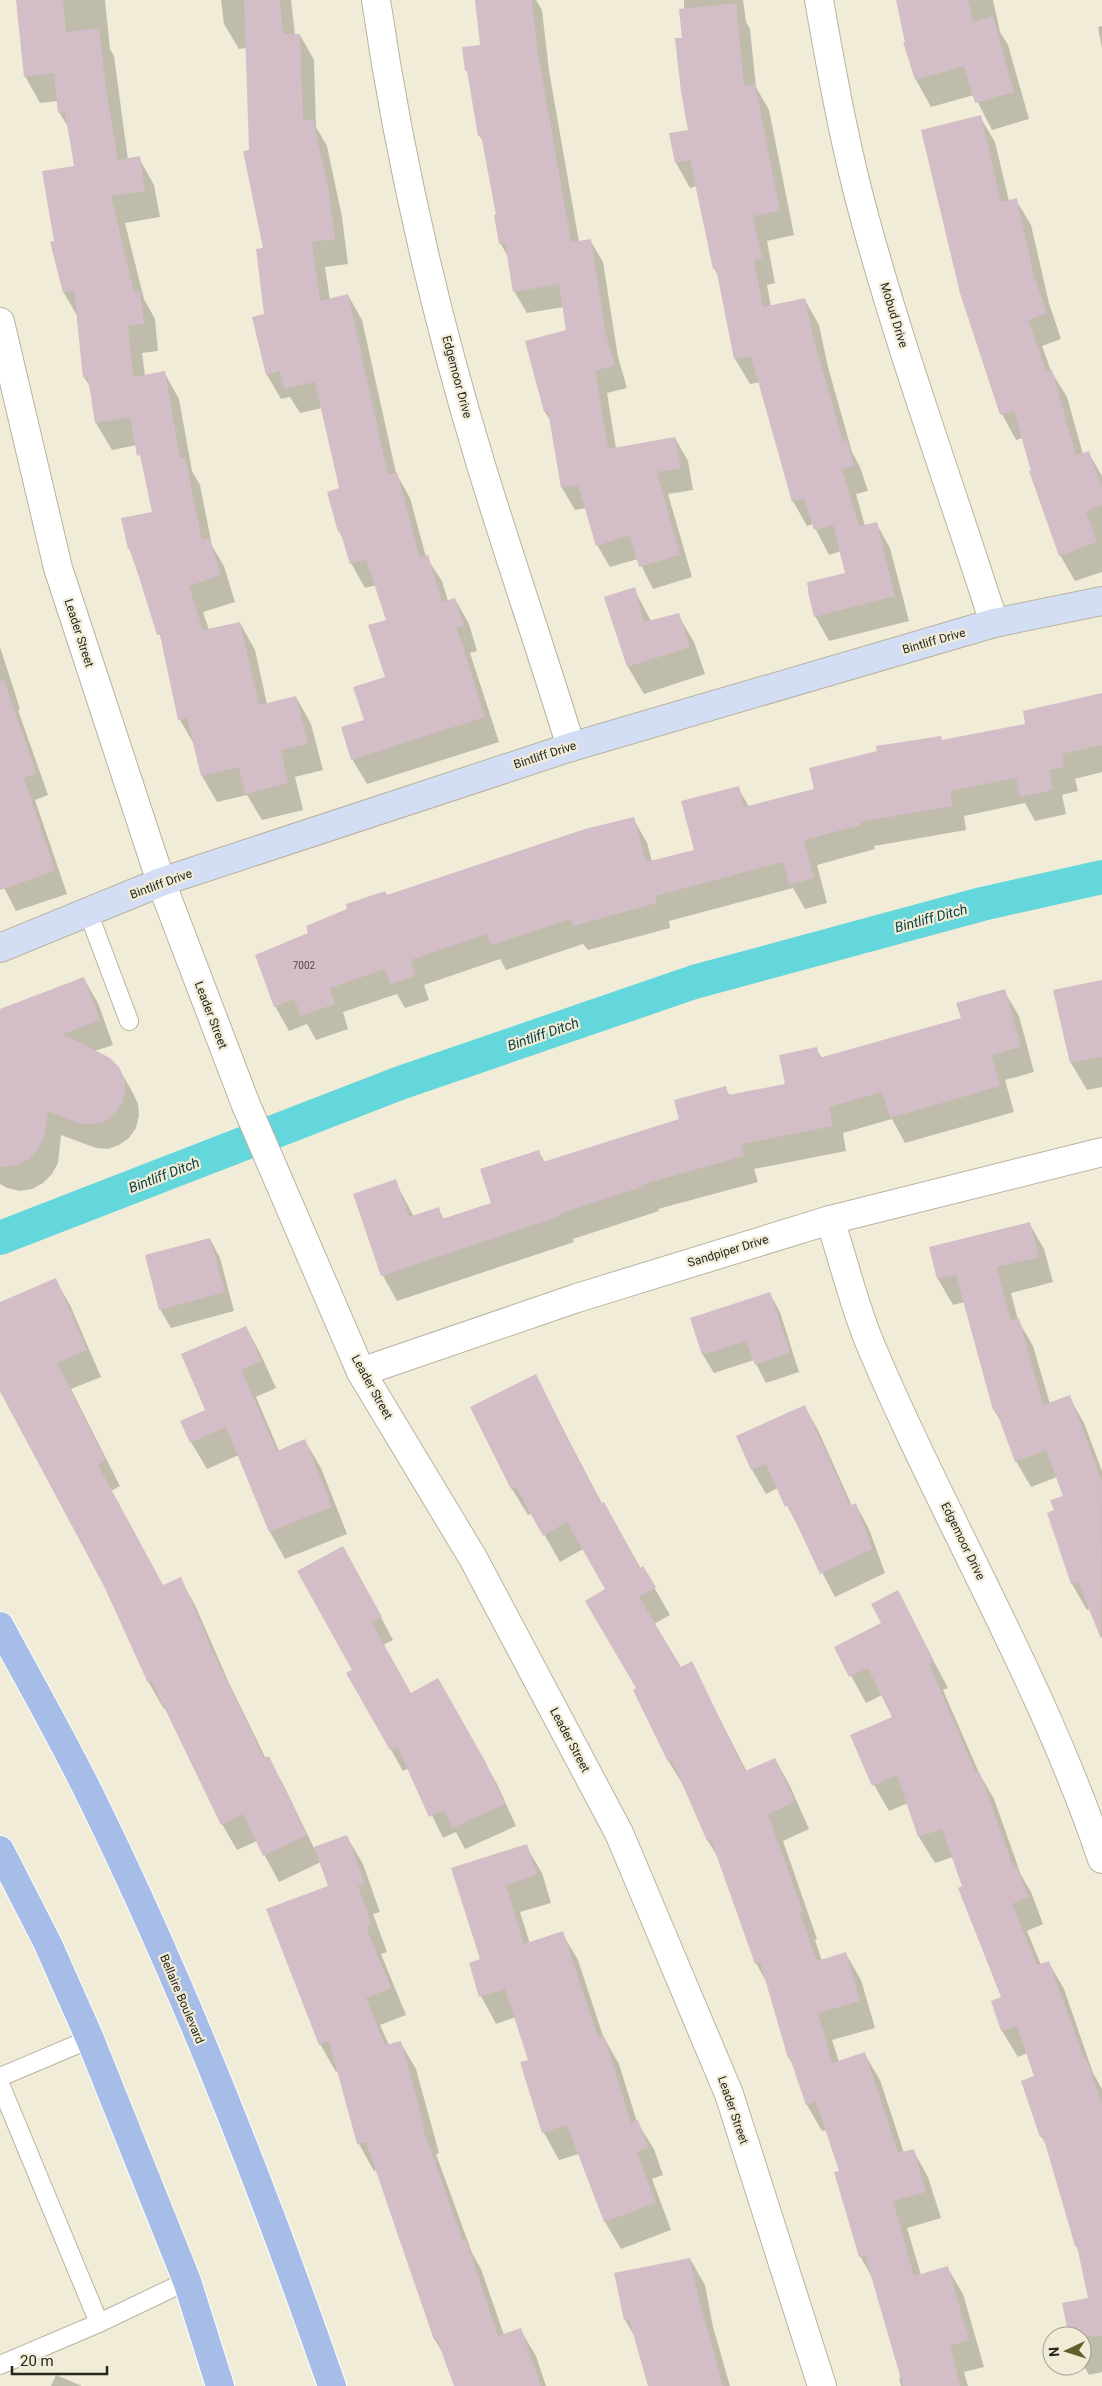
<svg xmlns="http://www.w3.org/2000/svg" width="1102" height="2386" font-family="Roboto,sans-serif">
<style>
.shadow{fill:#0003}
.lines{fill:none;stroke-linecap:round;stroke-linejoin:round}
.canal{stroke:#63d7db;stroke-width:34}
.building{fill:#d3bdc6}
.lane-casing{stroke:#b8b3a0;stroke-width:20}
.street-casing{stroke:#b8b3a0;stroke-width:30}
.secondary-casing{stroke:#b8b3a0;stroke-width:30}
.primary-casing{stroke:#fff;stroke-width:30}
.lane{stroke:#fff;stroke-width:18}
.street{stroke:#fff;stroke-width:28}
.secondary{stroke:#d3def4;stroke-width:28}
.primary{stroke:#a6bde8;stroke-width:28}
.labels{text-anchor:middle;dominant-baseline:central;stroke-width:4.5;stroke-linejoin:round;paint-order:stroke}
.number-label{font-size:10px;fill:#534c49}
.street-label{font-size:12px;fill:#28271f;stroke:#f1ecd8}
.water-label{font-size:14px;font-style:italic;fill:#094143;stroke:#f1ecd8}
</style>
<rect width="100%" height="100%" fill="#f1ecd8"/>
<g class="shadow">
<polygon points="18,0 105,0 110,49 114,56 128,160 139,158 154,185 160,217 125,223 144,299 155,319 158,351 142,353 145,376 164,372 179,399 192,471 200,485 212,546 224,566 235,602 203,612 209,630 240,623 255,650 267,704 296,697 311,724 323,770 295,777 303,810 262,820 247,795 217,802 202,776 195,746 180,720 163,643 129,548 153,513 143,463 137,445 112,450 96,423 91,388 84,377 78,317 64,293 56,241 75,167 70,130 59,112 58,101 40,103 25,76"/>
<polygon points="221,0 291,0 295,35 300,35 314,60 316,127 327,146 342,217 348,264 325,267 330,300 348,295 362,320 396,473 410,498 426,557 442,581 448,601 455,599 469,624 477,651 470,653 499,742 367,784 352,759 365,721 386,678 387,621 376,585 365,588 351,563 344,541 339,531 341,489 322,408 300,413 290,397 281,399 267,375 264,249 250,151 247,48 239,49 224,24"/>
<polygon points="476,0 536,0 542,10 549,71 579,242 590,240 603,262 618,357 627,388 607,393 616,449 675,438 688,461 693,490 668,494 692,577 653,589 638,559 610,567 597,545 586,508 575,510 562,488 552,423 545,412 526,342 567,331 564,307 527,313 514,291 508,257 501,244 498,216 484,143 479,135 481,46"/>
<polygon points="684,0 743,0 746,22 750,29 756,87 769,110 794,235 767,241 775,283 767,285 771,307 805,300 819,325 828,367 852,452 860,467 868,491 856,494 865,526 876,523 890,548 909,621 829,641 815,616 807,583 847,573 841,551 829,555 813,524 807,526 793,501 760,382 750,384 735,359 719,278 714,268 697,186 690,188 676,163 670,134 689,131 684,39"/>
<polygon points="898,0 993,0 1000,32 1008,45 1029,119 992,130 974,95 931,107 916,80"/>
<polygon points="1102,26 1102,49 1098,27"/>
<polygon points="980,117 995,142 1009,201 1016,200 1031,225 1049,303 1061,339 1042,346 1051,371 1067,397 1083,454 1088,452 1102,476 1102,572 1075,581 1060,555 1023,438 1016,440 1002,414"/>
<polygon points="634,589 651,621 678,615 694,642 705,674 644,694 628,667 606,598"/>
<polygon points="0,647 20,709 18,710 48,795 35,800 67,894 16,911 0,880"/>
<polygon points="1102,695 1102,772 1075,779 1078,791 1062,795 1066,814 1035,821 1025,803 964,816 966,830 874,846 875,849 817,865 827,903 805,909 793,888 669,921 670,928 588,950 583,944 506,970 500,959 424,985 429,1000 405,1008 397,994 343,1012 348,1029 316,1040 307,1024 289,1031 275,1006 310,934 387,896 633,818 647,843 652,861 696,851 738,788 749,807 816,790 943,741 1027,725"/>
<polygon points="84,979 98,1003 113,1045 95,1051 118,1067 133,1093 138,1104 139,1116 136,1128 129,1138 119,1145 108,1149 96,1148 61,1135 58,1163 52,1174 43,1183 32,1189 20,1191 7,1188 0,1184 0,1011"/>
<polygon points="1102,981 1102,1087 1087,1090 1071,1063 1055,991"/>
<polygon points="1004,991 1019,1016 1034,1072 1005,1080 1014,1112 905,1143 892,1119 843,1133 846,1151 754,1169 758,1182 658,1209 659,1211 573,1239 574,1242 397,1301 383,1276 355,1194 395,1181 414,1217 438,1208 444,1220 492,1204 538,1151 545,1162 681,1120 725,1088 730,1096 786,1085 816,1049 822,1058 962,1019"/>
<polygon points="1029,1223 1044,1249 1053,1282 1011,1293 1018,1320 1033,1346 1050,1404 1069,1397 1084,1423 1102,1471 1102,1638 1090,1609 1087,1610 1072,1584 1049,1514 1056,1510 1065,1496 1057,1477 1031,1487 1016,1461 1001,1422 994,1410 965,1302 953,1305 938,1279 930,1248"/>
<polygon points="210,1239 220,1258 234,1311 171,1328 160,1309"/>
<polygon points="55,1279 70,1305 101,1377 71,1389 120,1486 111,1491 163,1586 180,1579 195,1605 228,1681 266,1759 268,1758 283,1784 314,1848 347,1837 363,1864 380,1912 373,1914 387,1952 381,1954 406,2015 380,2025 389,2045 400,2042 416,2069 439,2153 436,2154 472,2253 481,2269 504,2335 520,2329 536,2356 546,2386 455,2386 444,2355 435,2340 377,2170 374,2171 359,2144 339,2071 336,2072 320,2044 268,1909 330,1887 321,1862 279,1882 257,1841 237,1850 222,1824 166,1708 164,1709 149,1683 105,1586 0,1391 0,1303"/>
<polygon points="770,1294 780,1312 799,1372 766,1383 754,1360 714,1373 703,1355 691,1319"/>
<polygon points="246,1327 261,1355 276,1388 256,1397 279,1451 305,1441 321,1468 347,1534 285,1559 270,1532 239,1455 207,1469 191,1442"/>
<polygon points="535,1375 602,1504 604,1503 641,1569 643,1568 670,1615 654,1624 680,1668 691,1663 747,1772 775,1759 790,1786 809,1829 783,1841 817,1939 815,1940 822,1961 846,1954 861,1980 875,2028 832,2040 839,2062 864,2053 880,2080 904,2153 913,2150 928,2177 941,2218 907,2228 921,2275 947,2267 963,2294 984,2367 964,2372 968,2386 901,2386 899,2378 902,2378 872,2277 860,2256 840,2172 827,2130 822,2131 807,2105 795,2069 789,2058 767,1983 756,1963 720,1861 708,1841 685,1788 669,1762 634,1691 638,1689 606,1590 583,1549 560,1562 532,1513 528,1515 512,1489 472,1408"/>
<polygon points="804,1406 818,1430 852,1506 856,1505 869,1529 885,1573 835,1597 778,1488 766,1494 752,1470 737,1436"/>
<polygon points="355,1569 393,1640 383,1645 411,1695 438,1680 497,1784 516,1826 465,1849 456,1832 443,1838 409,1768 403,1771 348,1674 354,1670"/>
<polygon points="897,1592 948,1688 943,1690 979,1773 994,1799 1021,1875 1031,1892 1043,1924 1027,1931 1041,1965 1049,1963 1064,1989 1093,2073 1102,2089 1102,2372 1089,2375 1082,2363 1082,2336 1071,2336 1089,2299 1080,2253 1076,2246 1047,2146 1041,2136 1036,2077 1028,2053 1018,2057 1002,2031 1003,1998 953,1857 935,1863 919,1837 908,1803 889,1811 874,1785 894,1717 882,1695 866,1703 836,1648 882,1624"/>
<polygon points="526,1846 542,1873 551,1903 520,1912 530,1944 562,1933 578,1960 603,2036 619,2064 637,2122 654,2149 663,2175 652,2179 671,2230 621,2249 605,2222 579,2154 559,2160 544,2133 522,2063 530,2061 516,2017 496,2024 481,1996 481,1960 453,1869"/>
<polygon points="690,2259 705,2285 713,2327 730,2386 649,2386 635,2337 625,2320 616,2274"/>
<polygon points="56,2375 82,2386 51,2386"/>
</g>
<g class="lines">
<polyline class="canal" points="0,1238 400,1083 694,982 982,904 1102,877"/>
</g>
<g class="building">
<polygon points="16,0 63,0 66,32 99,28 106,89 118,160 140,156 145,191 111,196 134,292 140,291 144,324 128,326 133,377 165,371 180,458 185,457 202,540 209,538 221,575 189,586 203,630 240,622 259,705 296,696 308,744 281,750 288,783 245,794 239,767 201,776 187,718 178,720 160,635 157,635 130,548 128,549 121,518 152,512 140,455 137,456 130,417 95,423 88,377 83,378 74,290 63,293 50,242 54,241 42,171 74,166 65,112 58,113 54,73 24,77"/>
<polygon points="244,0 280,0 283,34 300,34 303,121 313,119 329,192 335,239 312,242 320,301 348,294 388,475 397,472 420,558 428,555 442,602 455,598 464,626 457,628 485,717 351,760 341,727 364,720 353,687 385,677 368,625 386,620 366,559 350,564 340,531 338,532 327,492 339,488 315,382 284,389 280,371 266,375 252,317 264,314 256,249 263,248 243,151 249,150"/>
<polygon points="475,0 532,0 537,48 571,242 591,239 606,334 615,365 595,371 608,449 675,437 681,468 657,472 680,555 639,567 630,535 596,546 578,485 561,488 548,411 544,412 525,341 566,330 559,284 513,292 505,243 499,244 494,215 496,215 481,135 478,136 467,71 465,71 462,47 480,45"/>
<polygon points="896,0 968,0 973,22 993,16 1014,92 975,103 964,66 915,80 903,42 905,42"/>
<polygon points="736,3 744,86 755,84 780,211 753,216 762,258 754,260 763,307 805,298 814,341 843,441 847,440 854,466 842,469 859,526 877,522 895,596 814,617 808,592 808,582 845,573 833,525 814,530 804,498 792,502 751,356 734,359 716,268 713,269 690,160 675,163 669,133 688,130 681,92 675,38 682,38 679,9"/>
<polygon points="981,115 1001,202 1017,198 1034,276 1047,313 1028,320 1046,371 1052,370 1076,455 1089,451 1102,488 1102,505 1086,511 1097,542 1059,556 1029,471 1031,471 1014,411 1000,415 960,293 921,130"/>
<polygon points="635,587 644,622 679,613 690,647 627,667 604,597"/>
<polygon points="4,680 36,773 24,778 55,871 0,890 0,681"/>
<polygon points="1102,693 1102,745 1062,754 1064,767 1049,770 1053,790 1020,797 1016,778 950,791 953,806 860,822 861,825 804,840 814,878 789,885 783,862 655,896 657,903 573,926 571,919 491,945 487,934 411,960 415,976 390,984 385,969 330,988 335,1004 301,1016 294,999 274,1007 255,955 308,933 306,926 347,909 346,904 385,891 387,895 585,829 634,817 646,862 694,850 681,801 739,786 744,807 814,789 809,768 877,751 876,746 941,736 942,740 1025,724 1023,711"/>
<polygon points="84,977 100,1020 63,1034 110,1058 119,1067 124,1078 125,1091 122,1103 115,1113 105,1121 93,1124 81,1124 48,1111 44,1138 38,1149 29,1159 18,1165 0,1167 0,1009"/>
<polygon points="1102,980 1102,1057 1070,1063 1053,990"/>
<polygon points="1005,989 1021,1047 992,1055 1000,1086 890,1118 882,1092 829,1107 833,1126 741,1144 744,1156 644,1184 645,1186 559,1214 560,1216 381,1276 353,1194 396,1179 409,1217 439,1207 442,1219 491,1203 480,1169 539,1150 543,1162 679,1119 674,1100 726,1086 728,1095 785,1084 779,1055 817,1047 819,1058 961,1018 956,1003"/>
<polygon points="1030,1222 1039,1257 997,1267 1011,1321 1019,1318 1043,1405 1070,1395 1102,1482 1101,1639 1078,1582 1071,1584 1047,1513 1054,1510 1050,1500 1063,1496 1046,1450 1015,1462 996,1410 993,1410 956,1275 937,1279 929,1247"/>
<polygon points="210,1238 225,1292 159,1310 145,1255"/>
<polygon points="56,1278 87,1350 57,1363 106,1460 98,1465 163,1585 181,1577 214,1654 264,1758 269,1756 307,1835 263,1856 243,1814 221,1825 152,1682 148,1683 104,1586 0,1391 0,1302"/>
<polygon points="770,1292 790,1353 755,1365 746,1341 702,1355 690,1318"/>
<polygon points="246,1326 261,1361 241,1370 277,1451 305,1439 332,1507 269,1532 226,1427 190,1443 180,1421 205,1410 181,1354"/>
<polygon points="536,1374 577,1457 602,1503 604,1502 640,1568 643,1566 656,1587 639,1597 681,1667 692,1661 745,1771 775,1758 795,1802 768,1814 803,1912 800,1913 817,1961 846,1952 860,2001 818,2013 832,2063 865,2052 898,2153 914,2149 926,2192 893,2201 914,2276 948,2266 969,2340 950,2346 960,2386 903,2386 865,2255 859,2257 834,2172 839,2171 816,2102 806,2105 790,2058 788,2058 760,1962 755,1964 711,1840 707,1841 672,1760 668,1762 633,1690 636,1688 585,1601 605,1589 567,1522 543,1536 516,1487 511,1489 470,1407"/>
<polygon points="805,1405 850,1506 856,1503 872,1549 820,1574 788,1505 785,1507 766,1464 751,1470 736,1436"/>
<polygon points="343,1546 382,1617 372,1623 411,1693 438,1678 485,1761 505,1804 452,1828 444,1810 429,1817 397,1746 390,1750 346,1673 352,1670 297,1571"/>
<polygon points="898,1590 934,1661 929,1664 976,1773 979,1771 1013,1866 1016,1865 1029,1897 1012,1904 1037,1965 1049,1961 1084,2059 1086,2058 1102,2104 1102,2336 1069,2336 1062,2303 1088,2298 1077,2246 1075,2246 1043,2136 1040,2137 1021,2081 1034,2076 1017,2026 1001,2031 991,2001 1001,1997 958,1888 962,1886 942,1829 918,1837 897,1775 872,1786 850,1735 892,1717 868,1668 849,1677 834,1647 881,1623 871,1604"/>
<polygon points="347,1835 365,1884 358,1886 372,1925 366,1927 391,1988 366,1998 385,2045 401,2041 424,2125 422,2126 463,2241 466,2240 498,2336 521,2328 541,2386 454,2386 437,2339 434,2340 366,2142 357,2144 329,2041 319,2045 266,1909 328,1886 314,1847"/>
<polygon points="527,1844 537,1875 506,1885 524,1944 563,1931 598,2038 604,2036 631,2123 638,2120 648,2147 637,2152 656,2203 604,2222 567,2125 542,2133 520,2062 528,2060 505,1989 479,1997 469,1963 480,1959 451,1868"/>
<polygon points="690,2258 699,2299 723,2386 648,2386 629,2319 624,2320 614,2273"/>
</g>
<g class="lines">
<defs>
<g id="lane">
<polyline points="88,912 129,1021"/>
<polyline points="0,2077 90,2039"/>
<polyline points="0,2084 99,2323"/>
<polyline points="0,2365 99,2323 187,2281"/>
</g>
<g id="street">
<path d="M376,0C399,157 435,314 481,465C510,560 542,652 571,747"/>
<path d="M819,0C832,73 845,147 865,219C902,355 951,488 994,623"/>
<polyline points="0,322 58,568 161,882 246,1105 361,1372 473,1558 619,1833 729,2094 822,2386"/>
<path d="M830,1220C844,1262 854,1306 871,1346C944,1519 1042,1681 1102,1859"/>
<polyline points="361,1372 577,1298 830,1220 1102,1152"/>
</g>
<polyline id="secondary" points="0,948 161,882 571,747 994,623 1102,601"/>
<g id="primary">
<path d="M0,1626C30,1682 62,1738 90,1795C184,1986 262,2185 332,2386"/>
<polyline points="0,1850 48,1944 90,2039 187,2281 220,2386"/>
</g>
</defs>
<use href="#lane" class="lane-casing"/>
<use href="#street" class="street-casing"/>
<use href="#secondary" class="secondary-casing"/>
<use href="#primary" class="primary-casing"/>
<use href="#lane" class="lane"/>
<use href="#street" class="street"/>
<use href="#secondary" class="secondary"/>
<use href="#primary" class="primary"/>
</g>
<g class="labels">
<g class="number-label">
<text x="304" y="965">7002</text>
</g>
<g class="street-label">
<text transform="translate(894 315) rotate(73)">Mobud Drive</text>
<text transform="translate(457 377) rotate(75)">Edgemoor Drive</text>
<text transform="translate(79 633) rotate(72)">Leader Street</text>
<text transform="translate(934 641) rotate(-16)">Bintliff Drive</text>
<text transform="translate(545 755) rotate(-18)">Bintliff Drive</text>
<text transform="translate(161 884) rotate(-20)">Bintliff Drive</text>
<text transform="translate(211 1015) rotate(69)">Leader Street</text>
<text transform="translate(728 1251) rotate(-17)">Sandpiper Drive</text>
<text transform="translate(372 1387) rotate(61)">Leader Street</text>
<text transform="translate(963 1541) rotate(64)">Edgemoor Drive</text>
<text transform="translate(570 1740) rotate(62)">Leader Street</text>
<text transform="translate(182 1999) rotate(67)">Bellaire Boulevard</text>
<text transform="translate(733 2110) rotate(71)">Leader Street</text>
</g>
<g class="water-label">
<text transform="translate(931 918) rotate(-15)">Bintliff Ditch</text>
<text transform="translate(543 1034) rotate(-19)">Bintliff Ditch</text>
<text transform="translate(164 1175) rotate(-21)">Bintliff Ditch</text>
</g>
</g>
<g transform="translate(1067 2351) rotate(266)"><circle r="24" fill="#f1ecd8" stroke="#a19d8e"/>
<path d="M0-4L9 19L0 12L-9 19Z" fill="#60602d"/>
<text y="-8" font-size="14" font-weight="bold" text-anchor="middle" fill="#28271f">N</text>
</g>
<path d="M12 2366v8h95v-8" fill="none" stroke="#28271f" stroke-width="2.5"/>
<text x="20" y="2366" font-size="15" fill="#28271f" stroke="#f1ecd8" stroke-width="4" paint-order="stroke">20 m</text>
</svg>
